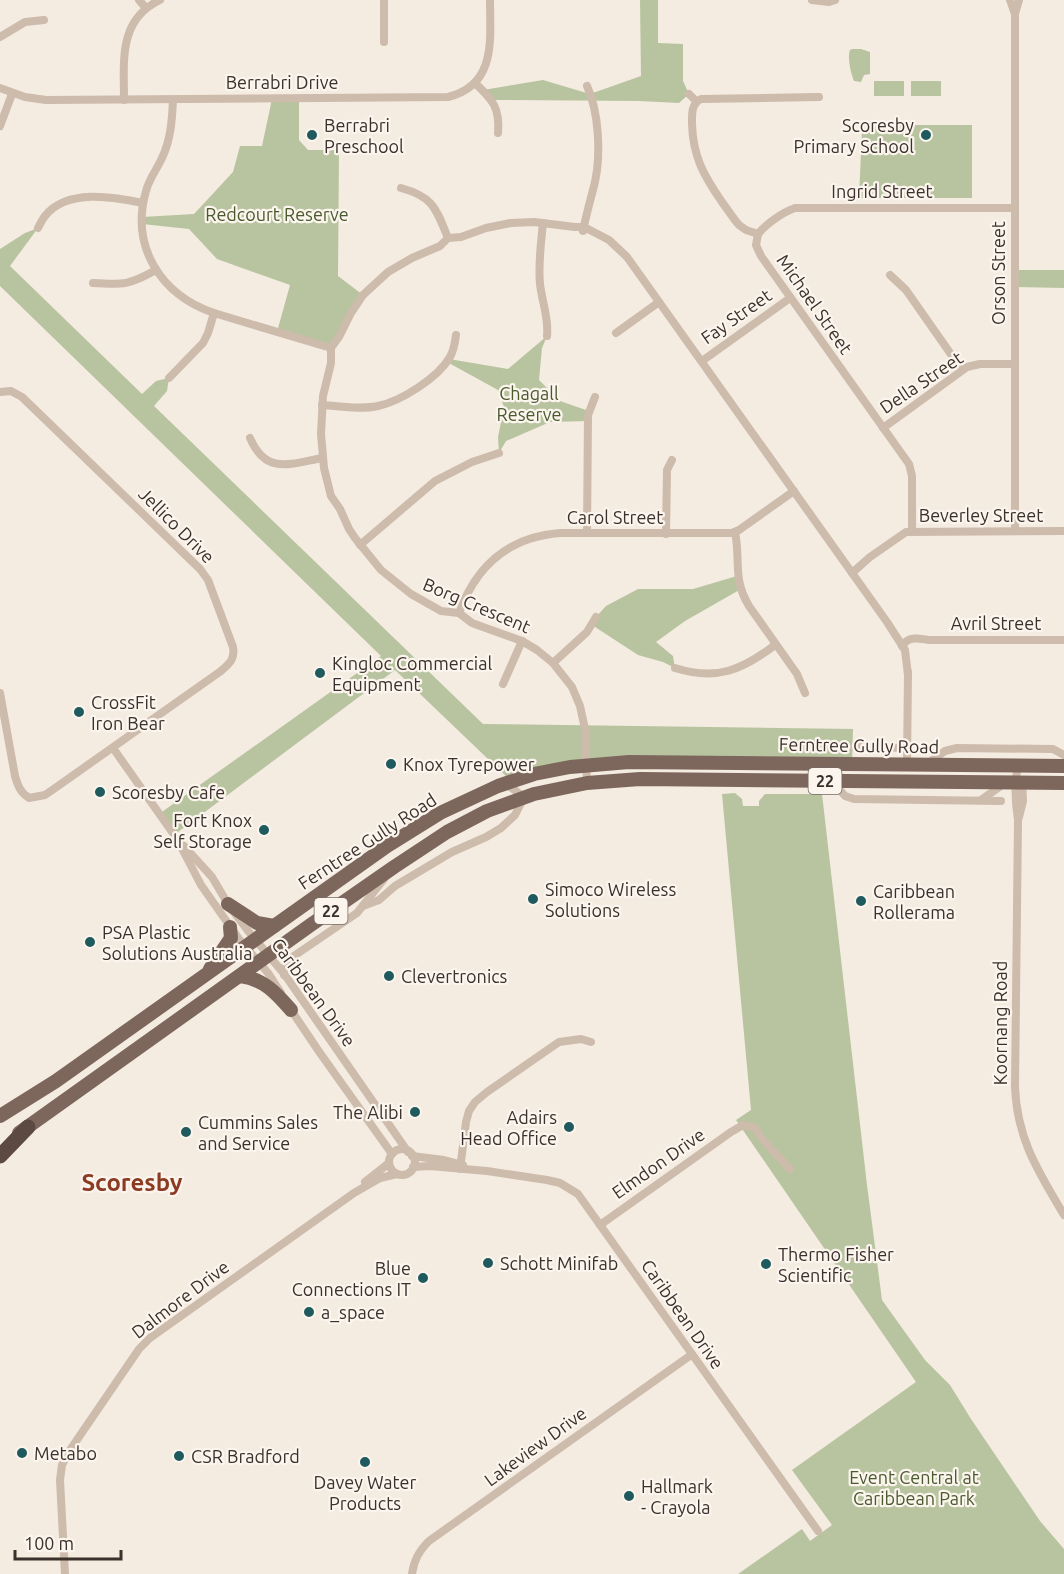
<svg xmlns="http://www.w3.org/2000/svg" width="1064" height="1574" font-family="Ubuntu,sans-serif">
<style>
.green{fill:#b8c4a0}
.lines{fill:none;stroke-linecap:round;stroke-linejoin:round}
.minor{stroke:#cdbbac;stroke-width:8}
.primary{stroke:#7d675c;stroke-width:14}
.motorway{stroke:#5c4a42;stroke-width:15}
.poi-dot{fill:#1f5a5e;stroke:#fbf5ee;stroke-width:2}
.labels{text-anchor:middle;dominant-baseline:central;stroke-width:4.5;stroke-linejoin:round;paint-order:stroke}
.shield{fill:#fbf5ee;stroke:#756b66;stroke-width:1.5}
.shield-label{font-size:16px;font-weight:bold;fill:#3b302b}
.street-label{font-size:18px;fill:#3b302b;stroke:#fbf5ee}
.poi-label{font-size:18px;fill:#3b302b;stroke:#fbf5ee;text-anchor:start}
.park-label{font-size:18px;fill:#4a5a2e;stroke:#fbf5ee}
.district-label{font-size:24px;font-weight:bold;fill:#8c3b22;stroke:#fbf5ee}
</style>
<rect width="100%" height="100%" fill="#f4ebe1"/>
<g class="green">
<polygon points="640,0 658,0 658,43 683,44 683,81 689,94 679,103 639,101 493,100 483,90 543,80 590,94 641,76"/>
<path d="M852,49H861L870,52V74L864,75L861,82L854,81C851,74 847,57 850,50Z"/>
<rect x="874" y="81" width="30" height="15"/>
<rect x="911" y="81" width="30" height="15"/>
<polygon points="272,99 299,99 299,140 308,150 339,150 338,276 363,295 333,345 277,332 290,285 217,259 189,229 142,224 142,217 194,214 233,172 240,146 262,146"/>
<polygon points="870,125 972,125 972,198 859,198 862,130"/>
<polygon points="38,228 10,266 142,394 156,381 169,378 167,391 154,406 483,724 853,729 852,763 656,761 511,781 395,670 174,835 159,814 381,656 0,286 0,249 25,233"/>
<polygon points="1015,270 1064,270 1064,288 1015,287"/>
<polygon points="547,336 542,348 539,380 560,401 589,411 588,421 550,422 506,441 499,453 498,437 504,407 498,390 447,362 449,359 508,369"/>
<polygon points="737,576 741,589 685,621 656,642 673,656 675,668 663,662 638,655 592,625 596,617 606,606 638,589 693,589"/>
<polygon points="735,793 742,799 743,806 759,806 759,801 765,794 822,794 867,1185 882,1300 925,1360 950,1385 971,1419 1040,1521 1064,1549 1064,1574 738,1574 802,1529 810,1541 832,1525 792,1470 916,1382 736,1120 751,1110 722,794"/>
</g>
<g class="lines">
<g class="minor">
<polyline points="139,0 146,8"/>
<polyline points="384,0 384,42"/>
<polyline points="812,0 829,2 835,0"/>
<polyline points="1010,0 1015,14"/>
<polyline points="0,37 25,22 44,20"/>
<path d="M475,83C493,100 500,108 498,133"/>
<path d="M0,88L25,97L46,100L448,97C497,85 490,39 490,0"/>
<polyline points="689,94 696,101"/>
<path d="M819,97L701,99C691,104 692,114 692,124C693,157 704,176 722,202C728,210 733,218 739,225L746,230L758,234L756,245L761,256L909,464L912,476V531"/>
<path d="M124,100C124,61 118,20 160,0"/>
<path d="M173,100C172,120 171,139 162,158C157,169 149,179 146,191C130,247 161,295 214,313L331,348"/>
<polyline points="0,126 12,94"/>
<path d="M401,188C434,197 436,209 448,238"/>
<path d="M543,223C541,243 538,264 540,284C542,302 549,318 547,336"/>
<path d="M38,228C40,224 42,220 45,216C67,188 114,197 143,203"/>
<path d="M583,231C586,215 591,198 595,182C601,154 599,112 587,86"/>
<path d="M758,234C766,224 783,212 795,208H1015"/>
<polyline points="890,275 906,290 962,370"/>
<path d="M93,283C124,285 129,285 156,270"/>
<polyline points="616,333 659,302"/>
<polyline points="702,361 790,298"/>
<polyline points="169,378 203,343 208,333 214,313"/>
<path d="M0,392L11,391L22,397L200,569L208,580L233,647C235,659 230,663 221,671L58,786L45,795L29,798C20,792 18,786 15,776L0,693"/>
<path d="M322,405C340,406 360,410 378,406C401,401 438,378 450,357C454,350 455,343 456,335"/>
<polyline points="883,428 967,367 980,364 1014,364"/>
<path d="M250,438C266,475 290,464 322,458"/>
<polyline points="1015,531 1015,14 1019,0"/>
<path d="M735,532C741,561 732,578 749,606L797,674L805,693"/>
<polyline points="587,533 588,415 595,397"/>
<polyline points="666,534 667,470 672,460"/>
<polyline points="360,545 435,481 472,462 499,453"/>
<polyline points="852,573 870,557 906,532 1064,531"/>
<path d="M459,613C476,566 508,537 560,533H732L739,530L794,491"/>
<path d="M902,646C908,636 919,638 929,640H1064"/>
<polyline points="553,663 587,632 596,617"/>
<path d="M675,668C717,681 742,670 775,645"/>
<polyline points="503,684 522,641"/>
<polyline points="854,747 908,748"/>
<polyline points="113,748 177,839 201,885 239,939 268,973 281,993"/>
<polyline points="907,764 908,672"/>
<polyline points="927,764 945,751 957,748 1053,749 1064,755"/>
<path d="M1018,765C1014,784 1015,801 1018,820L1015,1087C1017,1139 1038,1171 1064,1215"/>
<polyline points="832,781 845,796 854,799 1001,801"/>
<polyline points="587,783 585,729 580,706 572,687 553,663 537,650 522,641 472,623 459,613 441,611 411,594 381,570 355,538 349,529 340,509 331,496 324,468 321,434 323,396 331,363 331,348 339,337 351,313 363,295 388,272 412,258 440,246 448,238 461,237 486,228 511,223 534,222 575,227 584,227 609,240 627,257 642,278 887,622 905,650 908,675"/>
<polyline points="981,800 1005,783"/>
<polyline points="1019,817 1023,801 1022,780"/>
<polyline points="183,845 212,877 228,904 249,932 285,975 408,1152"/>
<polyline points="363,906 379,900 395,886 452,852 486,837 501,828 515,815 524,797 505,783"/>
<polyline points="284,975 284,968 288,960 357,913 384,879"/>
<polyline points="289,1007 320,1053 392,1154"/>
<circle cx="402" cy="1162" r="13"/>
<polyline points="412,1156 444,1160 463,1165"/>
<polyline points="413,1167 430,1166 487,1171 547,1180 560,1183 578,1194 818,1531"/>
<polyline points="460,1169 466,1122 469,1111 475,1102 487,1092 559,1042 581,1039 591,1042"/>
<polyline points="365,1182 389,1163"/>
<polyline points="600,1225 731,1132 743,1125 755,1128 763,1140 790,1169"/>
<polyline points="65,1574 60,1480 62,1465 68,1453 139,1349 150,1338 354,1193 380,1178 397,1174"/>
<path d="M412,1574C414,1560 419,1551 429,1541L691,1355"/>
</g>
<g class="primary">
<polyline points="228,904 257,923 274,926"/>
<polyline points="210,969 231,938 230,927"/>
<path d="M240,976C264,979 276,993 291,1010"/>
<polyline points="0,1116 56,1081 387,846 440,813 498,786 534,774 570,767 629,762 1064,766"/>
<polyline points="19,1133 312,924 394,867 447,832 487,811 534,794 587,783 640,779 1064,783"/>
</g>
<polyline class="motorway" points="0,1156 28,1127"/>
</g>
<g class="poi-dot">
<circle cx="312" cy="135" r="6"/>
<circle cx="926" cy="135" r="6"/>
<circle cx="320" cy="673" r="6"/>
<circle cx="79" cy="712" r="6"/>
<circle cx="391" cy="764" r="6"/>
<circle cx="100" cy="792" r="6"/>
<circle cx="264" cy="830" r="6"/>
<circle cx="533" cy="899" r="6"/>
<circle cx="861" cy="901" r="6"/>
<circle cx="90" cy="942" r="6"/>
<circle cx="389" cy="976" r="6"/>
<circle cx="415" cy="1112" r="6"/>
<circle cx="569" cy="1127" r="6"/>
<circle cx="186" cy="1132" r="6"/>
<circle cx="488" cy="1263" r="6"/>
<circle cx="766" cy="1264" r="6"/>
<circle cx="423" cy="1278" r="6"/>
<circle cx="309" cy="1312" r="6"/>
<circle cx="22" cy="1453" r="6"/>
<circle cx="179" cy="1456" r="6"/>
<circle cx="365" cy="1462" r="6"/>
<circle cx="629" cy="1496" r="6"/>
</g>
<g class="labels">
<g class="shield">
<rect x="808.5" y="768" width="33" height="26" rx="4.5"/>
<rect x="314.5" y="898" width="33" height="26" rx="4.5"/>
</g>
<g class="shield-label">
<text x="825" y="781">22</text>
<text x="331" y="911">22</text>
</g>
<g class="street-label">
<text x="282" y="82">Berrabri Drive</text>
<text x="882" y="191">Ingrid Street</text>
<text transform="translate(998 273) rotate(-90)">Orson Street</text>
<text transform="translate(815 304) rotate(55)">Michael Street</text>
<text transform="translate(736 316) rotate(-35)">Fay Street</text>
<text transform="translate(921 382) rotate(-34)">Della Street</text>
<text x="981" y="515">Beverley Street</text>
<text x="615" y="517">Carol Street</text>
<text transform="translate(177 525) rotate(45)">Jellico Drive</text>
<text transform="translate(477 605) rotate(23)">Borg Crescent</text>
<text x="996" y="623">Avril Street</text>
<text transform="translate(859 745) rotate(1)">Ferntree Gully Road</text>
<text transform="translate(367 841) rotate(-33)">Ferntree Gully Road</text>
<text transform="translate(314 992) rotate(54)">Caribbean Drive</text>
<text transform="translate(1000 1023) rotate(-90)">Koornang Road</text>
<text transform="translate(658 1163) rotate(-35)">Elmdon Drive</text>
<text transform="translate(180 1299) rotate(-37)">Dalmore Drive</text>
<text transform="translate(683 1314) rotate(55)">Caribbean Drive</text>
<text transform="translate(535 1446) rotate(-36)">Lakeview Drive</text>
</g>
<g class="poi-label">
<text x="324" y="125">Berrabri<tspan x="324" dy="21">Preschool</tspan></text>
<text x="914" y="125" text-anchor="end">Scoresby<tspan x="914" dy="21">Primary School</tspan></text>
<text x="332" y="663">Kingloc Commercial<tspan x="332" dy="21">Equipment</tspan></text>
<text x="91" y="702">CrossFit<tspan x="91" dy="21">Iron Bear</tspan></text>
<text x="403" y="764">Knox Tyrepower</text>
<text x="112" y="792">Scoresby Cafe</text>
<text x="252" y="820" text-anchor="end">Fort Knox<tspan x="252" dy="21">Self Storage</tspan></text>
<text x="545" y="889">Simoco Wireless<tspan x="545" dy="21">Solutions</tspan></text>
<text x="873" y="891">Caribbean<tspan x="873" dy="21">Rollerama</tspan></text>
<text x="102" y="932">PSA Plastic<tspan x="102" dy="21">Solutions Australia</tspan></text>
<text x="401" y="976">Clevertronics</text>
<text x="403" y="1112" text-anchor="end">The Alibi</text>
<text x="557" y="1117" text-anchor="end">Adairs<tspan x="557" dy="21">Head Office</tspan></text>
<text x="198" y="1122">Cummins Sales<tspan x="198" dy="21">and Service</tspan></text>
<text x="778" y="1254">Thermo Fisher<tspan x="778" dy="21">Scientific</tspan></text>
<text x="500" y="1263">Schott Minifab</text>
<text x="411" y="1268" text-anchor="end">Blue<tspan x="411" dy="21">Connections IT</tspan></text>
<text x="321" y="1312">a_space</text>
<text x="34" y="1453">Metabo</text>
<text x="191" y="1456">CSR Bradford</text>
<text x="365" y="1482" text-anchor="middle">Davey Water<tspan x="365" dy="21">Products</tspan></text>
<text x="641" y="1486">Hallmark<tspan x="641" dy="21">- Crayola</tspan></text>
</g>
<g class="park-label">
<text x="277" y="214">Redcourt Reserve</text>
<text x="529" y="393">Chagall<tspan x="529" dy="21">Reserve</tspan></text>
<text x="914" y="1477">Event Central at<tspan x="914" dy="21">Caribbean Park</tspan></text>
</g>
<g class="district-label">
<text x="132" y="1182">Scoresby</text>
</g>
</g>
<path d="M15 1550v9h106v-9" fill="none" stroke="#3b302b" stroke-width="3"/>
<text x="24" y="1550" font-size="18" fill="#3b302b" stroke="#fbf5ee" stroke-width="4.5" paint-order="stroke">100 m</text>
</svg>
